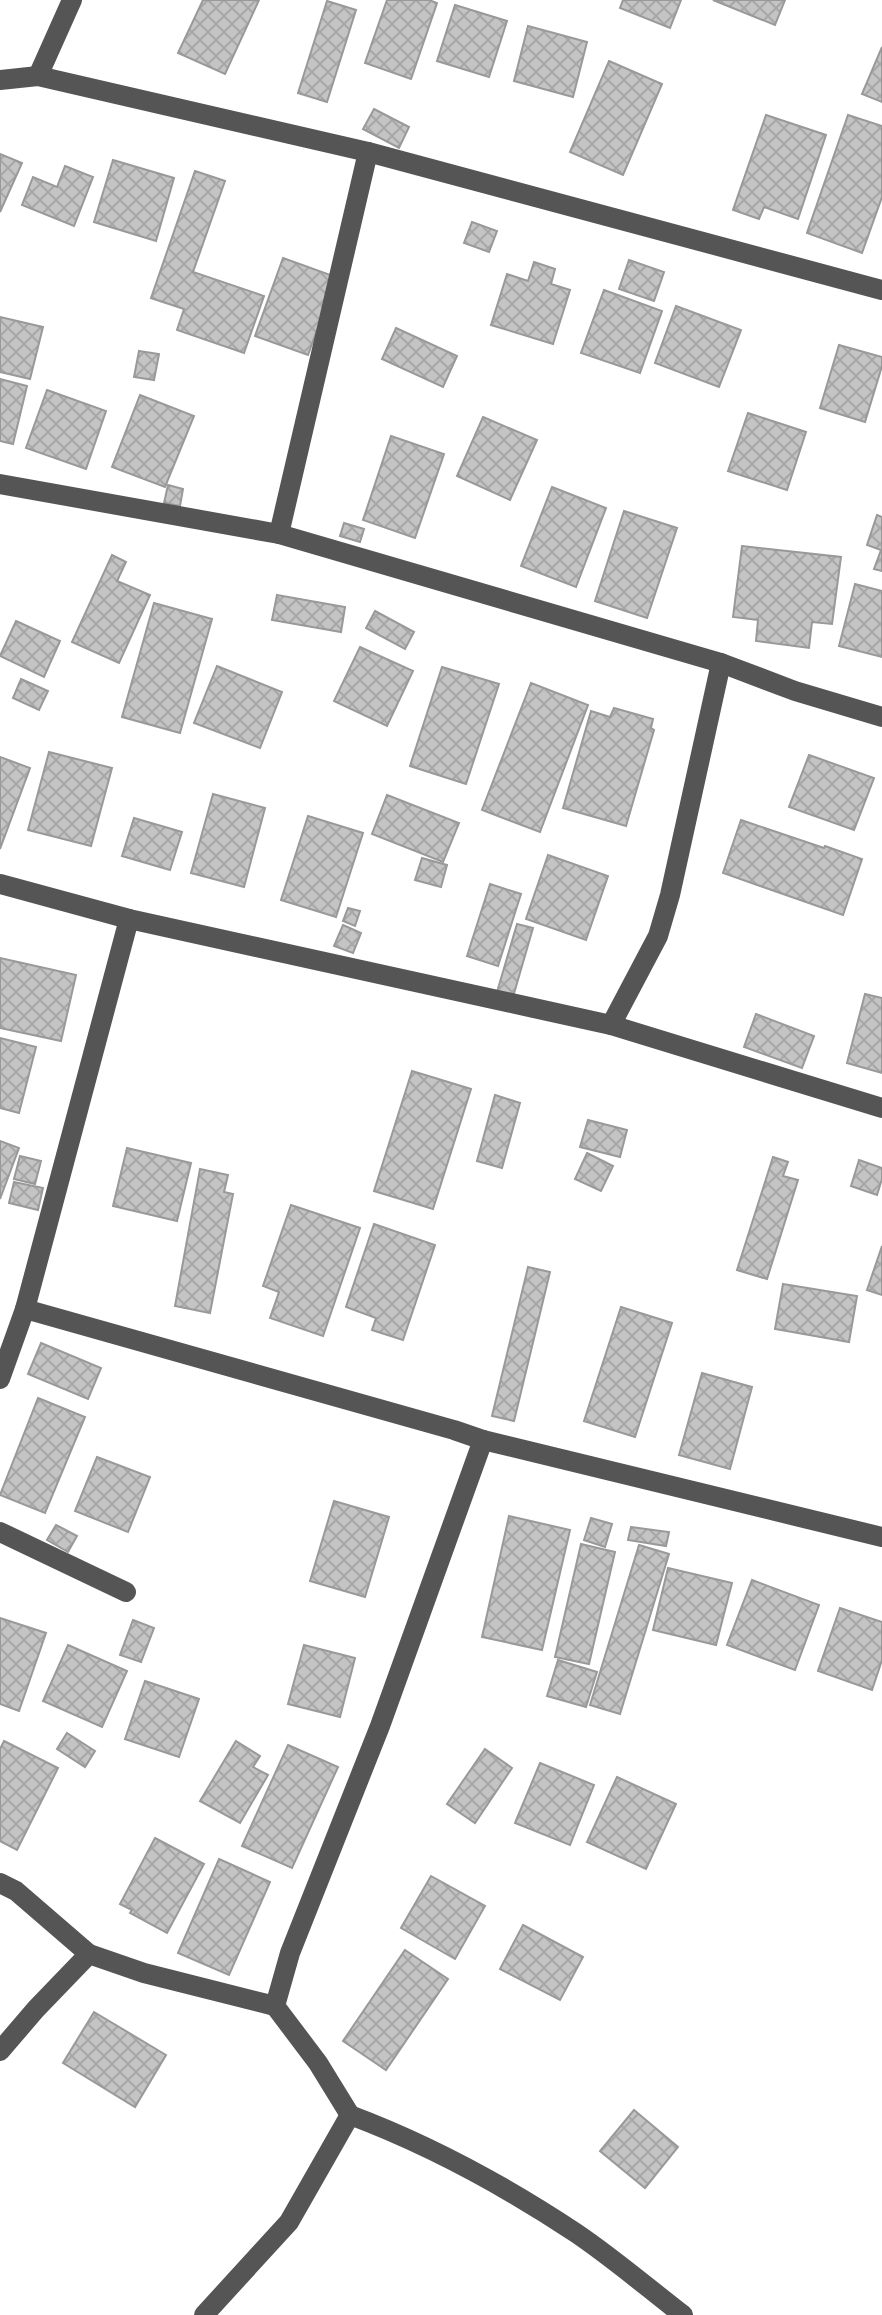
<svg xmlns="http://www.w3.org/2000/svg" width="882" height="2315" font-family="'Work Sans',sans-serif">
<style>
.building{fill:url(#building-cross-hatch);stroke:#999;stroke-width:2}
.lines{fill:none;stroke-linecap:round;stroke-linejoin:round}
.minor{stroke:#555;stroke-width:20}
</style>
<defs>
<pattern id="building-cross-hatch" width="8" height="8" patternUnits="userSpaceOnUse" patternTransform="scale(2)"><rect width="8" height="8" fill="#c4c4c4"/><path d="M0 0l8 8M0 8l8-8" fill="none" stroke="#a7a7a7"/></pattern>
</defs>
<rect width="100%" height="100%" fill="#fff"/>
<g class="building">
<polygon points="203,0 259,0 225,74 178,53"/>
<polygon points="387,0 429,0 437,3 411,79 365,63"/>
<polygon points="623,0 681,0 670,28 620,8"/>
<polygon points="713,0 785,0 775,25"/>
<polygon points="327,1 356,10 327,102 298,93"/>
<polygon points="455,5 507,21 489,77 437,61"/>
<polygon points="528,26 587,42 573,97 514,81"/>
<polygon points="882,47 882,102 862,94"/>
<polygon points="609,61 662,84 623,175 570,152"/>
<polygon points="374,109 409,127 399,148 363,129"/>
<polygon points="766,115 826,135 798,219 764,207 759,219 733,210"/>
<polygon points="848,115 882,126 882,197 862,253 807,233"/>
<polygon points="0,154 22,163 0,212"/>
<polygon points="113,160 174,178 156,241 94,222"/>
<polygon points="65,166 93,177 74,226 22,205 33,177 57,187"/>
<polygon points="195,171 225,181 193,272 264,296 244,353 177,330 184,309 151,298"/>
<polygon points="472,222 497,231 489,252 464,243"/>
<polygon points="283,258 336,277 308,355 255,336"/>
<polygon points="629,260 664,272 654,301 619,289"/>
<polygon points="534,262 555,269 551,284 570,290 553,344 491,325 507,274 528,281"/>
<polygon points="604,290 662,311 640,373 581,353"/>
<polygon points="676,306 741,330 719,387 655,363"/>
<polygon points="0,317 43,327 30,379 0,372"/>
<polygon points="396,328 457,356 443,387 382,359"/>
<polygon points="839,345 882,357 882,366 865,422 820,408"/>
<polygon points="139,351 159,354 154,380 134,377"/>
<polygon points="0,379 27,386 13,444 0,441"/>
<polygon points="47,390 106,411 86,469 26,448"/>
<polygon points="140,395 194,416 165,487 112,467"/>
<polygon points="748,413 806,432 787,490 728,471"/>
<polygon points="483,417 537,440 510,500 457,476"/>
<polygon points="391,436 444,454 415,538 363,520"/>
<polygon points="168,485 183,489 180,506 164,503"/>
<polygon points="552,487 606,508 576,587 521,566"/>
<polygon points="624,511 677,528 647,618 595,601"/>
<polygon points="877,515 882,517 882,571 874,569 881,550 867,545"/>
<polygon points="344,523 364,529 360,542 340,536"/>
<polygon points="742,546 841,557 832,624 812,622 809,648 756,641 758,620 733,617"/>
<polygon points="112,555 126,562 117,581 150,595 119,663 72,642"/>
<polygon points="855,584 882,591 882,657 839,646"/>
<polygon points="277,595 345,607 341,632 272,620"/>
<polygon points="154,603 212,619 180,733 122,717"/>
<polygon points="375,611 414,632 405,649 366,628"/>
<polygon points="16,621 60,641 44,677 0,656"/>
<polygon points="360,647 413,671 387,726 334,701"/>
<polygon points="217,666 282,692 260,748 194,723"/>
<polygon points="442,667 499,684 466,784 410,766"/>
<polygon points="21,679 48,691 39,710 13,698"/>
<polygon points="531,683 588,705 540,832 482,810"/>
<polygon points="614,708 653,719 651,728 654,730 626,826 563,808 591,711 610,717"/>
<polygon points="49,752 112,768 91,846 28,830"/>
<polygon points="809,755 874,778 854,830 789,807"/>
<polygon points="0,757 30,768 0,849"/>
<polygon points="213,794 265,808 244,887 191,873"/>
<polygon points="387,795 459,823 443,862 372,834"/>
<polygon points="308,816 363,833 336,917 281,900"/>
<polygon points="134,818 182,832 170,870 122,856"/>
<polygon points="741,820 824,848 825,846 862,859 843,915 723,873"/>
<polygon points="548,855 608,876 586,940 526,919"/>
<polygon points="422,858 447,865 441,887 415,880"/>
<polygon points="490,884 521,894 498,966 467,956"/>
<polygon points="348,908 360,911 355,926 343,921"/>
<polygon points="517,924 533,928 513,997 497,992"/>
<polygon points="343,925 361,933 353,953 334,946"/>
<polygon points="0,958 76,975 61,1041 0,1028"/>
<polygon points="865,994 882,998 882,1073 847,1063"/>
<polygon points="756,1014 814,1036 802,1068 744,1047"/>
<polygon points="0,1038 36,1047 19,1113 0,1108"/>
<polygon points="412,1071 471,1089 433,1209 374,1191"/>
<polygon points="495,1095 520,1103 502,1168 477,1161"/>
<polygon points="588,1120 627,1130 620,1157 580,1147"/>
<polygon points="0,1141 19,1148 0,1199"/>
<polygon points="127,1148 191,1163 177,1221 113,1206"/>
<polygon points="587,1153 613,1166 601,1191 575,1179"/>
<polygon points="20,1156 41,1161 35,1184 14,1179"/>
<polygon points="773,1157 788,1162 783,1176 798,1180 767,1279 737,1270"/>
<polygon points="859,1160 882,1168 882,1179 877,1195 851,1186"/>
<polygon points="200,1169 228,1175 224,1192 233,1194 210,1313 175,1306"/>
<polygon points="14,1182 43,1188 38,1210 9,1203"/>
<polygon points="291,1205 360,1228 323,1336 270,1318 279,1292 263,1286"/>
<polygon points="374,1224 435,1245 403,1340 372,1330 376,1318 346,1307"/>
<polygon points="882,1246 882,1295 867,1290"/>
<polygon points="528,1267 550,1272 514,1421 492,1416"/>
<polygon points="783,1284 857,1296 849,1342 775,1329"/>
<polygon points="621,1307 672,1323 635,1437 584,1421"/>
<polygon points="41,1343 101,1368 88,1399 28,1374"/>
<polygon points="702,1373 752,1387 730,1469 679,1455"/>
<polygon points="38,1398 85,1417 45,1513 0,1495"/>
<polygon points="97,1457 150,1477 128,1532 75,1511"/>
<polygon points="334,1501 389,1517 365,1597 310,1581"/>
<polygon points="509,1516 570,1530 542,1650 482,1637"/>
<polygon points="591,1518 612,1524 605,1547 584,1540"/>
<polygon points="56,1525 77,1536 68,1552 47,1540"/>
<polygon points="631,1527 669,1532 666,1546 628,1540"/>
<polygon points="581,1544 615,1552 589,1664 555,1657"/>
<polygon points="639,1545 669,1554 620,1714 590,1705"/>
<polygon points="668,1568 732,1583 716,1645 653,1630"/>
<polygon points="752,1580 819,1605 795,1670 727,1645"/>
<polygon points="840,1608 882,1622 882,1660 872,1690 818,1671"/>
<polygon points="0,1618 46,1633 19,1711 0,1704"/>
<polygon points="133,1620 154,1628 141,1662 120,1655"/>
<polygon points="68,1645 127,1671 102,1727 43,1701"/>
<polygon points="304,1645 355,1658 340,1717 288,1704"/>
<polygon points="558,1660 597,1672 586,1707 547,1696"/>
<polygon points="145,1681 199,1699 179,1757 125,1739"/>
<polygon points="67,1733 95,1751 85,1767 57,1749"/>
<polygon points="4,1741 58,1768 17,1850 0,1841 0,1749"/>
<polygon points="236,1741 260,1756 253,1767 268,1775 240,1823 200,1801"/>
<polygon points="288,1745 338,1767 292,1868 242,1846"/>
<polygon points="485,1749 512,1768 475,1823 447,1804"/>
<polygon points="540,1763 594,1785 570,1845 515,1823"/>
<polygon points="617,1777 676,1804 646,1869 587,1842"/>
<polygon points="155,1838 204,1864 167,1933 130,1913 132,1910 120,1904"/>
<polygon points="219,1859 270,1882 229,1975 178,1953"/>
<polygon points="431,1876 485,1906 455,1959 401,1928"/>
<polygon points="523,1925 583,1957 560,2000 500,1969"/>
<polygon points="405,1950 448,1979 386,2070 343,2041"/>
<polygon points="94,2012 166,2055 135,2107 63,2063"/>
<polygon points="634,2110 678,2147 645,2188 600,2151"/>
</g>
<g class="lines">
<g class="minor">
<polyline points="38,76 72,0"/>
<polyline points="0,80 38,76 368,152 882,290"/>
<polyline points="0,484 279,534 721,663 795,691 882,717"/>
<polyline points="279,534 368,152"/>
<polyline points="0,884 129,919 611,1025 882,1108"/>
<polyline points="611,1025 658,936 670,895 721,663"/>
<polyline points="25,1309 454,1430 483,1440 882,1537"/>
<polyline points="0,1379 25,1309 129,919"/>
<polyline points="0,1532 126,1592"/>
<polyline points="0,1883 16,1891 89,1954"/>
<polyline points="275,2006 318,2063 350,2115"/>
<polyline points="0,2051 36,2009 89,1954 144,1973 275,2006 290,1953 380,1726 483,1440"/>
<path d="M204,2315L289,2222L350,2115C430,2145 505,2186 576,2233C613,2258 648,2288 683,2315"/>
</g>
</g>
</svg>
